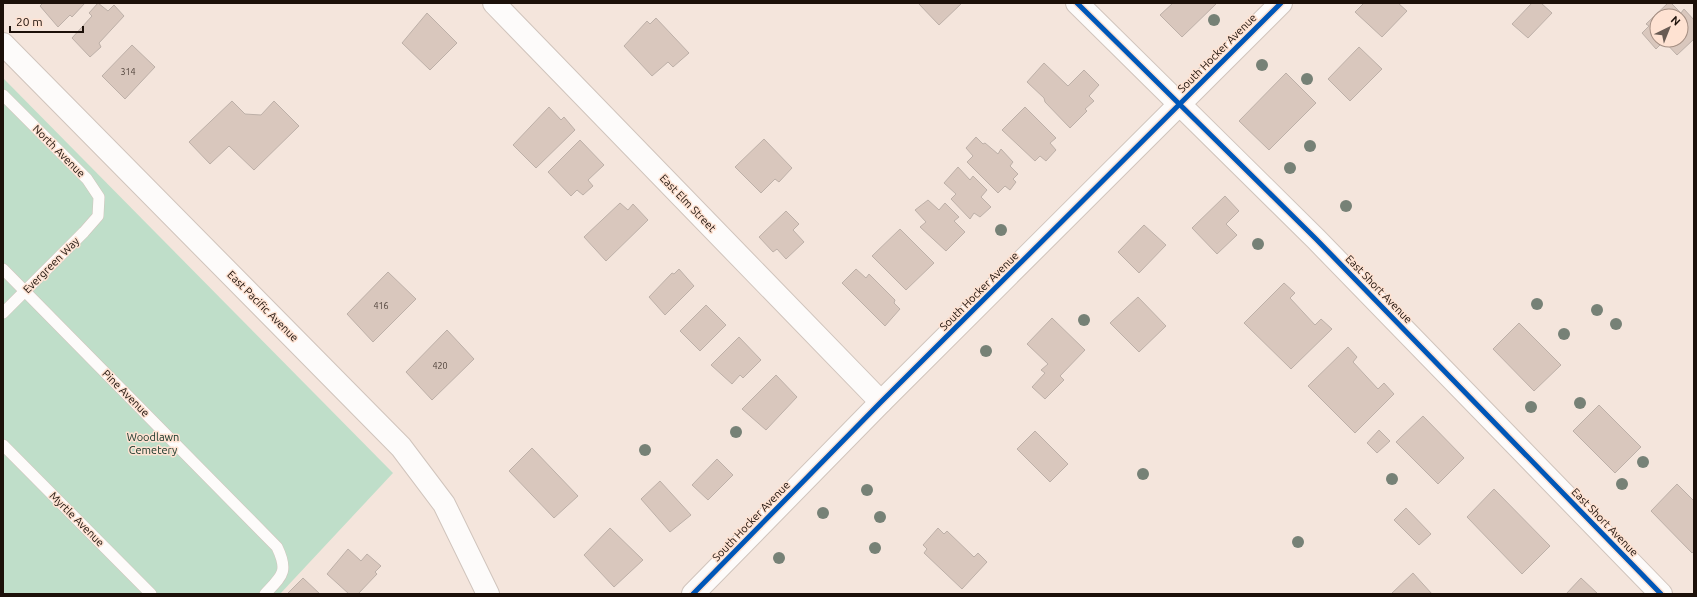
<svg xmlns="http://www.w3.org/2000/svg" width="1697" height="597" font-family="Ubuntu,sans-serif">
<style>
.green{fill:#bfdec9}
.building{fill:#d9c7bd;stroke:#bdb0a8;fill-rule:evenodd}
.lines{fill:none;stroke-linecap:round;stroke-linejoin:round}
.service-casing{stroke:#d0c4bc;stroke-width:12}
.minor-casing{stroke:#d0c4bc;stroke-width:24}
.service{stroke:#fdfbfa;stroke-width:11}
.minor{stroke:#fdfbfa;stroke-width:22}
.cycleway-casing{stroke:#fee2d2;stroke-width:8}
.cycleway{stroke:#0057b8;stroke-width:5}
.tree{fill:#768176}
.labels{text-anchor:middle;dominant-baseline:central;stroke-width:3;stroke-linejoin:round;paint-order:stroke}
.number-label{font-size:9px;fill:#4b3e36}
.street-label{font-size:11px;fill:#1c1009;stroke:#fee2d2}
.park-label{font-size:11px;fill:#0f3023;stroke:#fee2d2}
</style>
<rect width="100%" height="100%" fill="#f4e5dc"/>
<polygon class="green" points="3,78 393,473 280,594 3,594"/>
<g class="building">
<polygon points="43,3 85,3 72,17 70,15 58,27 40,6"/>
<polygon points="98,3 108,11 114,5 124,16 99,43 101,47 90,57 72,38 92,16 89,13"/>
<polygon points="918,3 962,3 939,25"/>
<polygon points="1173,3 1217,3 1182,37 1160,15"/>
<polygon points="1364,3 1398,3 1407,11 1382,37 1355,12"/>
<polygon points="1532,3 1541,3 1552,13 1528,38 1512,24"/>
<path d="M1668,3H1671L1681,13L1684,9L1694,20V39L1677,55L1664,41L1656,49L1642,33L1649,26L1646,24ZM1657,16H1681V40H1657Z"/>
<polygon points="427,13 457,43 430,70 402,43"/>
<polygon points="656,18 689,53 673,67 668,62 652,76 624,46 647,21 650,24"/>
<polygon points="132,45 155,67 125,99 102,76"/>
<polygon points="1359,47 1382,69 1350,101 1328,79"/>
<polygon points="1044,63 1068,86 1084,70 1099,85 1089,96 1094,101 1085,109 1087,111 1070,128 1045,102 1044,98 1027,82"/>
<polygon points="1286,73 1316,103 1269,150 1239,121"/>
<polygon points="232,101 245,114 261,115 274,101 299,126 254,170 229,146 210,164 189,142"/>
<polygon points="549,107 561,120 564,117 575,130 536,168 513,145"/>
<polygon points="1025,107 1056,138 1050,143 1056,150 1046,161 1040,156 1035,161 1002,130"/>
<polygon points="976,137 983,144 985,143 998,154 1001,149 1013,162 1010,166 1018,174 1013,179 1016,182 1010,190 1005,186 998,193 967,162 973,156 966,148"/>
<polygon points="764,139 792,168 779,182 775,179 761,193 735,167"/>
<polygon points="580,140 604,165 588,180 593,186 583,195 577,190 571,196 548,172"/>
<polygon points="958,167 970,180 973,176 987,190 981,197 991,207 980,217 974,213 970,219 951,199 956,194 944,183"/>
<polygon points="1225,196 1239,211 1226,224 1237,235 1217,254 1192,228"/>
<polygon points="928,200 939,210 945,203 959,217 954,221 965,232 946,251 920,227 926,222 915,210"/>
<polygon points="620,203 628,210 633,204 648,220 606,261 584,237"/>
<polygon points="786,211 799,224 793,230 804,242 786,259 777,249 773,252 759,237"/>
<polygon points="1144,225 1166,245 1139,273 1118,252"/>
<polygon points="900,229 934,263 906,290 872,256"/>
<polygon points="679,269 694,286 665,315 649,297 672,273 674,274"/>
<polygon points="856,269 866,278 869,274 895,300 894,303 900,309 885,326 842,283"/>
<polygon points="388,272 416,299 373,342 347,314"/>
<polygon points="1284,283 1295,293 1290,298 1315,325 1321,319 1332,329 1291,369 1244,323"/>
<polygon points="1138,297 1166,326 1139,352 1110,323"/>
<polygon points="706,305 726,325 700,351 680,331"/>
<polygon points="1052,318 1085,350 1060,376 1064,380 1045,399 1032,387 1045,373 1041,370 1048,364 1027,344"/>
<polygon points="1519,323 1561,365 1534,391 1493,349"/>
<polygon points="447,330 474,359 432,400 406,372"/>
<polygon points="739,337 761,360 743,378 740,375 732,384 711,365"/>
<polygon points="1348,347 1357,357 1353,362 1378,389 1384,383 1394,394 1355,433 1308,386"/>
<polygon points="776,375 797,397 766,430 742,409"/>
<polygon points="1599,405 1641,447 1615,473 1573,431"/>
<polygon points="1423,416 1464,458 1438,484 1396,442"/>
<polygon points="1379,430 1390,441 1377,453 1367,443"/>
<polygon points="1035,431 1068,464 1050,482 1017,449"/>
<polygon points="532,448 578,496 554,518 509,471"/>
<polygon points="717,459 733,475 708,500 692,485"/>
<polygon points="660,481 691,515 670,532 641,499"/>
<polygon points="1677,484 1694,501 1694,551 1692,553 1651,511"/>
<polygon points="1494,489 1550,546 1522,574 1467,517"/>
<polygon points="1406,508 1431,534 1419,545 1394,520"/>
<polygon points="610,528 643,560 614,587 584,555"/>
<polygon points="938,528 944,534 947,531 974,557 978,553 987,562 962,589 924,553 927,549 923,545"/>
<polygon points="348,549 361,561 367,554 381,566 375,572 377,574 358,594 349,594 327,574"/>
<polygon points="1413,573 1432,594 1391,594"/>
<polygon points="303,578 320,594 287,594"/>
<polygon points="1581,578 1598,594 1566,594"/>
</g>
<g class="lines">
<defs>
<g id="service">
<polyline points="3,95 87,179 99,197 98,216 84,232 3,313"/>
<path d="M3,269L277,547C289,572 282,576 265,594"/>
<polyline points="3,445 151,594"/>
</g>
<g id="minor">
<polyline points="494,3 881,402"/>
<polyline points="1077,3 1316,239 1661,594"/>
<polyline points="3,44 401,447 444,504 488,594"/>
<polyline points="693,594 881,402 1281,3"/>
</g>
</defs>
<use href="#service" class="service-casing"/>
<use href="#minor" class="minor-casing"/>
<use href="#service" class="service"/>
<use href="#minor" class="minor"/>
<defs>
<g id="cycleway">
<polyline points="1077,3 1316,239 1661,594"/>
<polyline points="693,594 881,402 1281,3"/>
</g>
</defs>
<use href="#cycleway" class="cycleway-casing"/>
<use href="#cycleway" class="cycleway"/>
</g>
<g class="tree">
<circle cx="1214" cy="20" r="6"/>
<circle cx="1262" cy="65" r="6"/>
<circle cx="1307" cy="79" r="6"/>
<circle cx="1310" cy="146" r="6"/>
<circle cx="1290" cy="168" r="6"/>
<circle cx="1346" cy="206" r="6"/>
<circle cx="1001" cy="230" r="6"/>
<circle cx="1258" cy="244" r="6"/>
<circle cx="1537" cy="304" r="6"/>
<circle cx="1597" cy="310" r="6"/>
<circle cx="1084" cy="320" r="6"/>
<circle cx="1616" cy="324" r="6"/>
<circle cx="1564" cy="334" r="6"/>
<circle cx="986" cy="351" r="6"/>
<circle cx="1580" cy="403" r="6"/>
<circle cx="1531" cy="407" r="6"/>
<circle cx="736" cy="432" r="6"/>
<circle cx="645" cy="450" r="6"/>
<circle cx="1643" cy="462" r="6"/>
<circle cx="1143" cy="474" r="6"/>
<circle cx="1392" cy="479" r="6"/>
<circle cx="1622" cy="484" r="6"/>
<circle cx="867" cy="490" r="6"/>
<circle cx="823" cy="513" r="6"/>
<circle cx="880" cy="517" r="6"/>
<circle cx="1298" cy="542" r="6"/>
<circle cx="875" cy="548" r="6"/>
<circle cx="779" cy="558" r="6"/>
</g>
<g class="labels">
<g class="number-label">
<text x="128" y="72">314</text>
<text x="381" y="306">416</text>
<text x="440" y="366">420</text>
</g>
<g class="street-label">
<text transform="translate(1217 53) rotate(-45)">South Hocker Avenue</text>
<text transform="translate(59 151) rotate(45)">North Avenue</text>
<text transform="translate(688 203) rotate(46)">East Elm Street</text>
<text transform="translate(51 265) rotate(-45)">Evergreen Way</text>
<text transform="translate(1379 289) rotate(46)">East Short Avenue</text>
<text transform="translate(979 291) rotate(-45)">South Hocker Avenue</text>
<text transform="translate(263 306) rotate(45)">East Pacific Avenue</text>
<text transform="translate(126 393) rotate(45)">Pine Avenue</text>
<text transform="translate(77 519) rotate(45)">Myrtle Avenue</text>
<text transform="translate(751 521) rotate(-46)">South Hocker Avenue</text>
<text transform="translate(1605 522) rotate(46)">East Short Avenue</text>
</g>
<g class="park-label">
<text x="153" y="437">Woodlawn<tspan x="153" dy="13">Cemetery</tspan></text>
</g>
</g>
<rect width="1697" height="597" fill="none" stroke="#1c1009" stroke-width="8"/>
<g transform="translate(1669 28) rotate(43)"><circle r="19" fill="#fee2d2" stroke="#a48e82"/>
<path d="M0-3L7 15L0 10L-7 15Z" fill="#685b53"/>
<text y="-6" font-size="11" font-weight="bold" text-anchor="middle" fill="#1c1009">N</text>
</g>
<path d="M10 26v6h73v-6" fill="none" stroke="#1c1009" stroke-width="2"/>
<text x="16" y="26" font-size="12" fill="#1c1009" stroke="#fee2d2" stroke-width="3" paint-order="stroke">20 m</text>
</svg>
